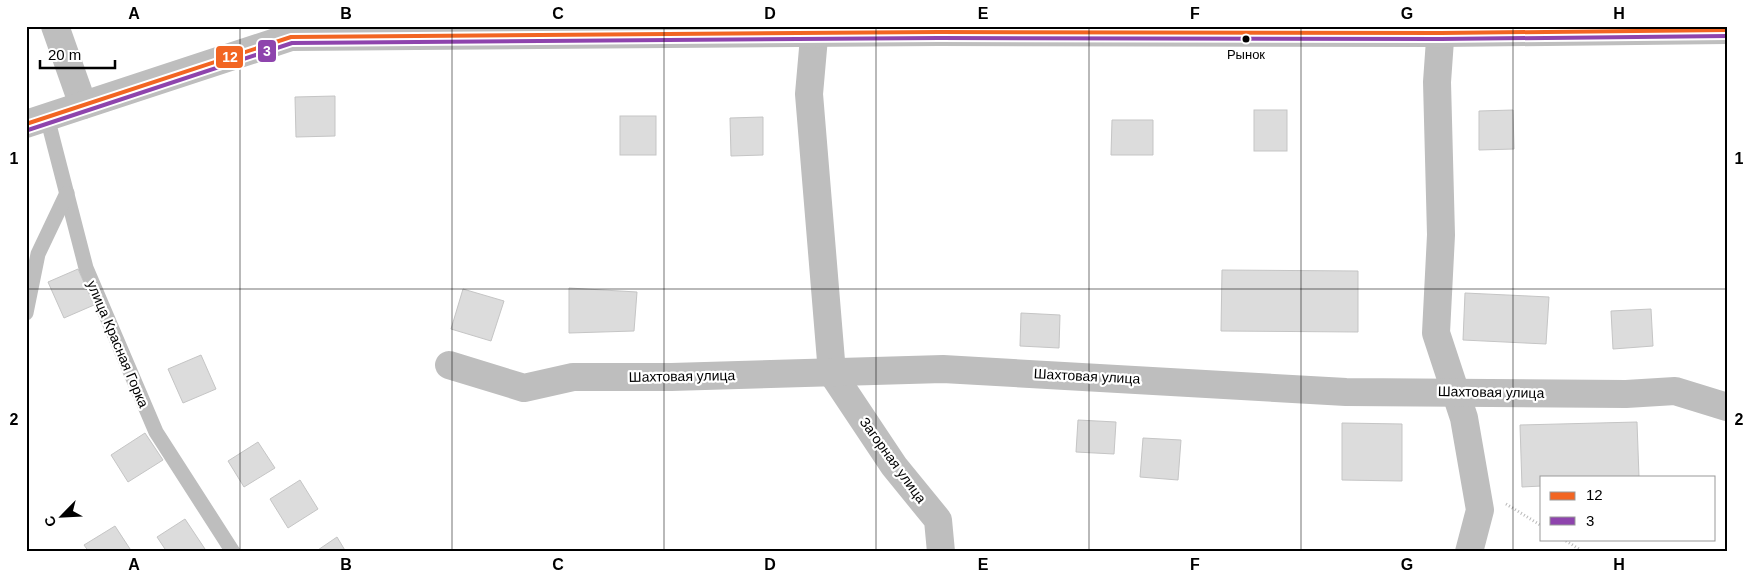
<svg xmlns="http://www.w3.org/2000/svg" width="1753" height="578" font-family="Helvetica,sans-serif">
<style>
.building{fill:#dcdcdc;stroke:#c5c5c5}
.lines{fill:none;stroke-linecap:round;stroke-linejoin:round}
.path{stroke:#b8b8b8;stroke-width:3;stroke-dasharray:1 2.5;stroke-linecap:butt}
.service{stroke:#bebebe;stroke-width:15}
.minor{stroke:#bebebe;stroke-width:28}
.tertiary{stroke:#bebebe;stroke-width:28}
.bus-1-casing{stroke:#fff;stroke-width:8}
.bus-2-casing{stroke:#fff;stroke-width:8}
.bus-1{stroke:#f26522;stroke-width:4}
.bus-2{stroke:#8e44ad;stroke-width:4}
.grid{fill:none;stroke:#000;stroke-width:1;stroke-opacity:0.55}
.bus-dot{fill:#000;stroke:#fff;stroke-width:2}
.labels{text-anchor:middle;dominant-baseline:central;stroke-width:4.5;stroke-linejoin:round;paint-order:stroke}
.bus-label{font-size:13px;fill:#000;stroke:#fff}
.street-label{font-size:14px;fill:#000;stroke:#fff}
.line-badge{stroke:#fff;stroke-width:2}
.badge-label{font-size:14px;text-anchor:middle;font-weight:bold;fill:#fff}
.neatline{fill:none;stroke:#000;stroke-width:2}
.grid-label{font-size:16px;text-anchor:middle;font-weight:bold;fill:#000}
</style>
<rect width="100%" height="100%" fill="#fff"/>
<g class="building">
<polygon points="335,96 335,136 296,137 295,97"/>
<rect x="1254" y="110" width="33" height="41"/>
<polygon points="1513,110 1514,149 1479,150 1479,111"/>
<rect x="620" y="116" width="36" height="39"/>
<polygon points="763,117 763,155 731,156 730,118"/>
<polygon points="1112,120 1153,120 1153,155 1111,155"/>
<polygon points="78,269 94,305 64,318 48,282"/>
<polygon points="1222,270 1358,271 1358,332 1221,331"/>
<polygon points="569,288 637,292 634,331 569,333"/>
<polygon points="463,289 504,301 491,341 451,329"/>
<polygon points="1465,293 1549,297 1546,344 1463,340"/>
<polygon points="1651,309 1653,346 1613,349 1611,311"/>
<polygon points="1021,313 1060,315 1059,348 1020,346"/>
<polygon points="201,355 216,389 183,403 168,369"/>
<polygon points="1078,420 1116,422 1114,454 1076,452"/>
<polygon points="1637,422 1639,477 1542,477 1542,486 1522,487 1520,425"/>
<polygon points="1342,423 1402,424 1402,481 1342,480"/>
<polygon points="145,433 163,460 128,482 111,455"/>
<polygon points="1143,438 1181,440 1178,480 1140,477"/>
<polygon points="258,442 275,468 244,487 228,461"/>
<polygon points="300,480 318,509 288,528 270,499"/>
<polygon points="185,519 207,552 167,552 157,537"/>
<polygon points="115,526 132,552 89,552 84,545"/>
<polygon points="337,537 346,552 315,552"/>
</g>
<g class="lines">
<g class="path">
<polyline points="1506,504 1542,526"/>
<polyline points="1563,539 1579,549 1579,552"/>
</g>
<g class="service">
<polyline points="47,117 86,268 156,432 233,552"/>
<polyline points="26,313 38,254 67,193"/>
</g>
<g class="minor">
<polyline points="55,26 83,105"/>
<polyline points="815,26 809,94 832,373 894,466 938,520 941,552"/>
<polyline points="1441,26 1437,82 1441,235 1436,333 1464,418 1480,510 1469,552"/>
<polyline points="449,365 524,388 573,377 671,377 943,369 1346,392 1626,394 1675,391 1727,407"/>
</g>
<polyline class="tertiary" points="26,124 291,37 939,32 1441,33 1727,30"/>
<defs>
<polyline id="bus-1" points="26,124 291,37 939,32 1441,33 1727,30"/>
<polyline id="bus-2" points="28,130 292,43 939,38 1441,39 1727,36"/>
</defs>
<use href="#bus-1" class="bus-1-casing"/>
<use href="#bus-2" class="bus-2-casing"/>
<use href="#bus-1" class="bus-1"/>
<use href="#bus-2" class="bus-2"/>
</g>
<path class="grid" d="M240,26V552M452,26V552M664,26V552M876,26V552M1089,26V552M1301,26V552M1513,26V552M26,289H1727"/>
<circle class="bus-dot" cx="1246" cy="39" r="4.5"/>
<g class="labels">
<g class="bus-label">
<text x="1246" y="54">Рынок</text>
</g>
<g class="street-label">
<text transform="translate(118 344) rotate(67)">улица Красная Горка</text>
<text transform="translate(682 376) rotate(-1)">Шахтовая улица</text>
<text transform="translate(1087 376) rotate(3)">Шахтовая улица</text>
<text transform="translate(1491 392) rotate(1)">Шахтовая улица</text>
<text transform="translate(893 460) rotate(54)">Загорная улица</text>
</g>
</g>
<g class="line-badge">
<rect x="257" y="39" width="20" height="24" rx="5" fill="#8e44ad"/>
<rect x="215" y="45" width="29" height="24" rx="5" fill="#f26522"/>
</g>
<g class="badge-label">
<text x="267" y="56">3</text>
<text x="230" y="62">12</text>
</g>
<rect width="1753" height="578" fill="none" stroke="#ffffff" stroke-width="55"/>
<rect x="1540" y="476" width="175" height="65" fill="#ffffff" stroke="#999999"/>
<rect x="1550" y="492" width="25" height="8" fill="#f26522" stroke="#999999"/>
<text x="1586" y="500" font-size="15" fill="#000000">12</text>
<rect x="1550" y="517" width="25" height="8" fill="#8e44ad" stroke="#999999"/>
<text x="1586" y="526" font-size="15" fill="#000000">3</text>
<g transform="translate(62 516) rotate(246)" stroke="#ffffff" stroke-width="4" paint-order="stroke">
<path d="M0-4L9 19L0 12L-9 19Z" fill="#000000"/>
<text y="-8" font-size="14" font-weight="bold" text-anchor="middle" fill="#000000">С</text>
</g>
<path d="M40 60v8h75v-8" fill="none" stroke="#000000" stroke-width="2.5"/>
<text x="48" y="60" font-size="15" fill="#000000" stroke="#ffffff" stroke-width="4" paint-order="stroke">20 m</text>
<rect x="28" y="28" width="1698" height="522" class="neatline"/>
<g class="grid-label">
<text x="134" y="19">A</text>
<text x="346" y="19">B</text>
<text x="558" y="19">C</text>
<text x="770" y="19">D</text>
<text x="983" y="19">E</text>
<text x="1195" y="19">F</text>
<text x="1407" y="19">G</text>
<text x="1619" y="19">H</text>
<text x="14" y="164">1</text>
<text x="1739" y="164">1</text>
<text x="14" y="425">2</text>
<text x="1739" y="425">2</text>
<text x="134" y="570">A</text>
<text x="346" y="570">B</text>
<text x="558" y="570">C</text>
<text x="770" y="570">D</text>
<text x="983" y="570">E</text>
<text x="1195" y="570">F</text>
<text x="1407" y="570">G</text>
<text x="1619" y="570">H</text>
</g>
</svg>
